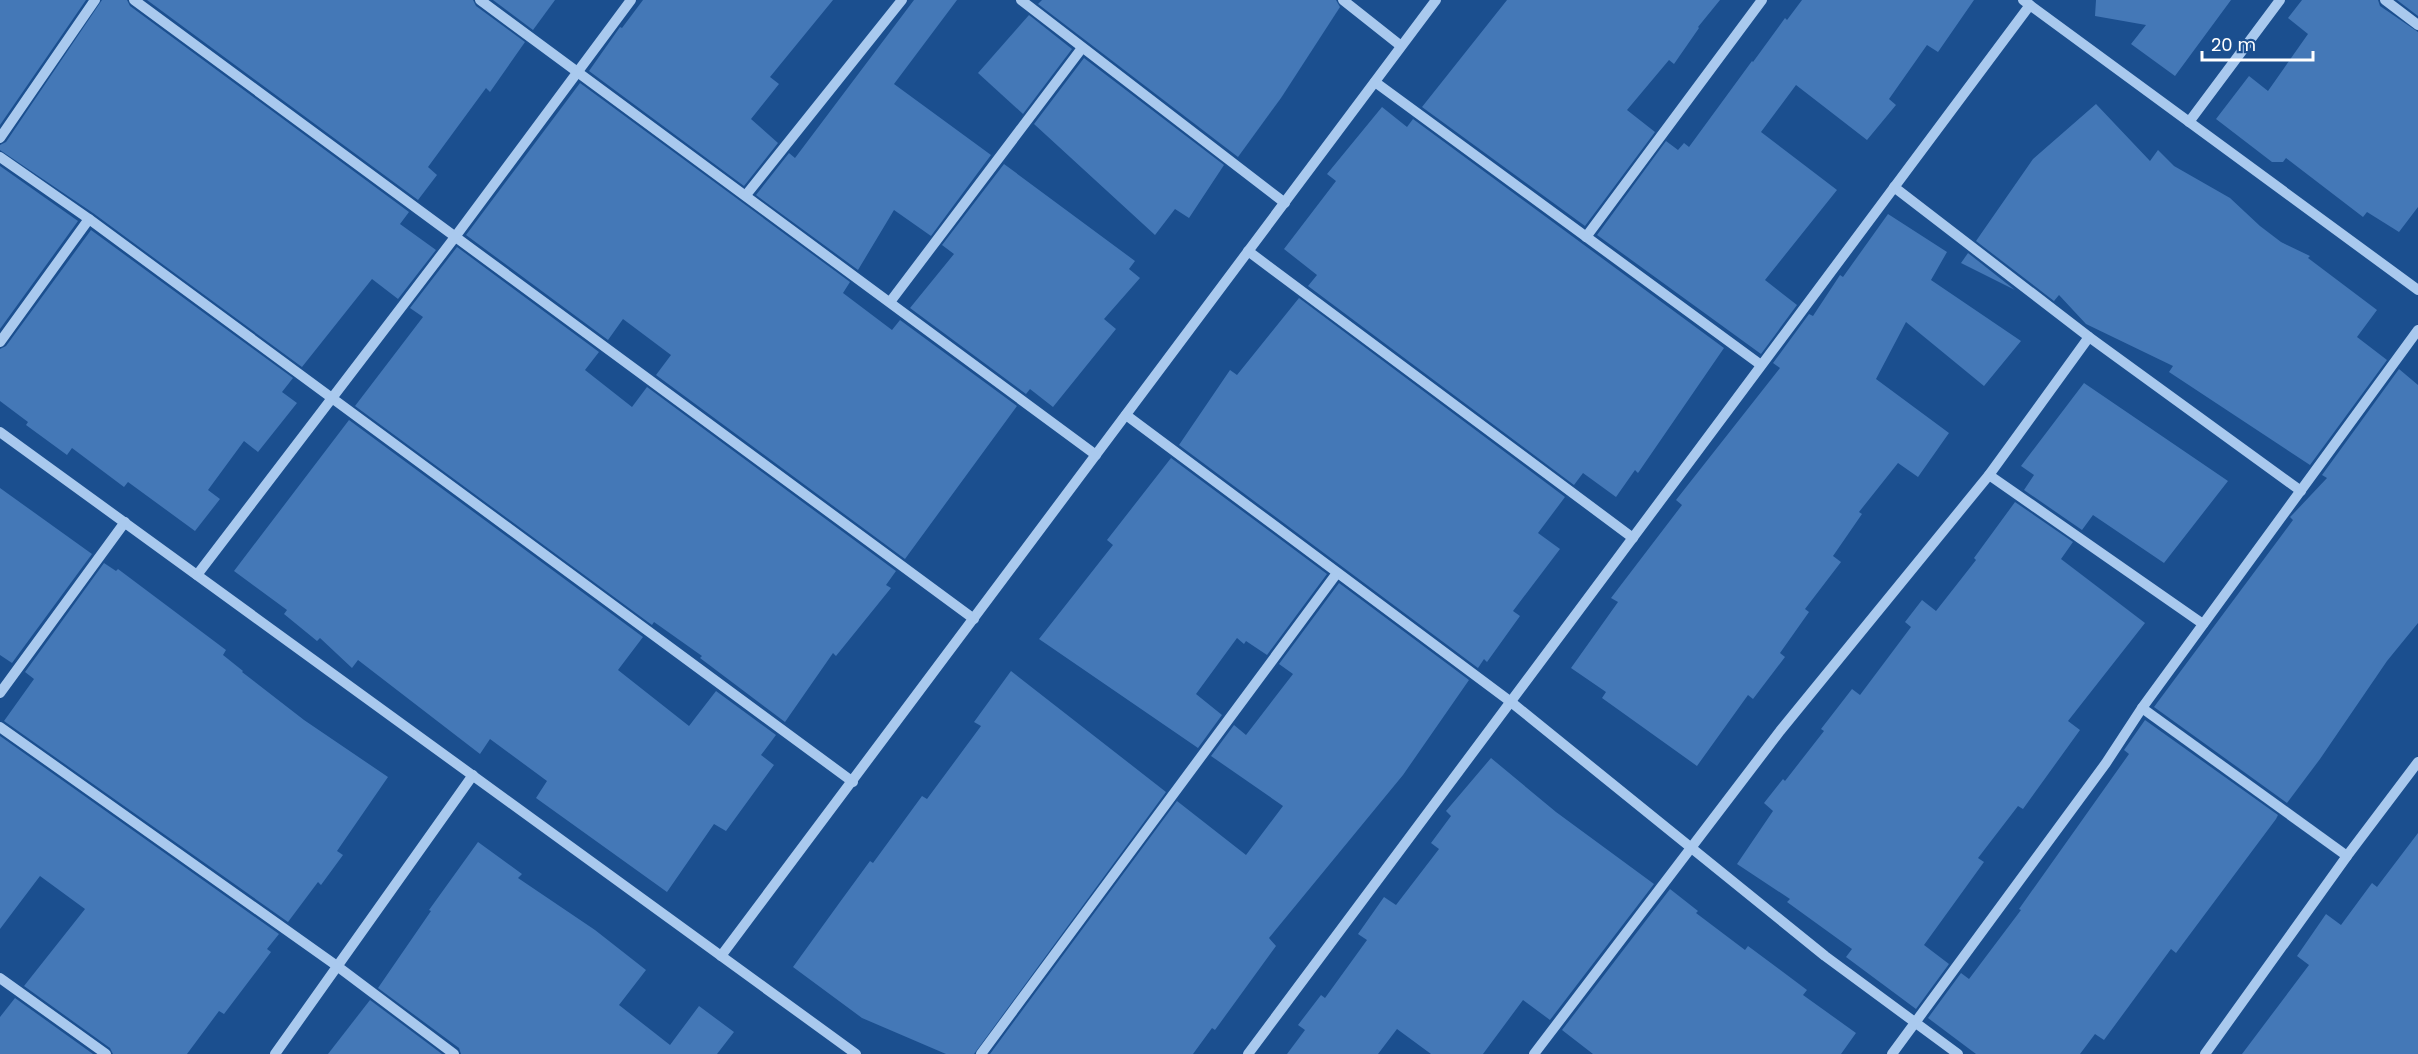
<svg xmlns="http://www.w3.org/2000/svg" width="2418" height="1054" font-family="Poppins,sans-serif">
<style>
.building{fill:#4478b7}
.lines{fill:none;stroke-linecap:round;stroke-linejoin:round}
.minor{stroke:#a9c9ee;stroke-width:10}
</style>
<rect width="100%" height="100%" fill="#1b4f8f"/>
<g class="building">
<polygon points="0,0 86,0 0,125"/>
<polygon points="102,0 127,0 130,6 409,212 400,224 436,250 398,299 372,279 302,367 93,213 0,150 0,145 6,142"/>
<polygon points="147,0 473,0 476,6 525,42 490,92 486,88 428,167 437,175 418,200"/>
<polygon points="493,0 555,0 533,30"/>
<polygon points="643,0 833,0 770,77 779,84 751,119 778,143 744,186 589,71 620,27 622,28"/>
<polygon points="914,0 957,0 894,84 991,155 931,236 894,210 858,270 756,195 789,153 795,158"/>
<polygon points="1042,0 1336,0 1340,7 1281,98 1238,157 1038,4"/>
<polygon points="1507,0 1720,0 1698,27 1699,28 1674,64 1669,60 1627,110 1655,132 1585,226 1422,107"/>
<polygon points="1802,0 1974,0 1938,52 1927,45 1889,99 1896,105 1867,140 1796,85 1761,132 1837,190 1765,280 1797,305 1761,354 1597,235 1666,141 1678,150 1684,143 1689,147 1752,61 1753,62 1785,18 1787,20"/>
<polygon points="2096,0 2231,0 2175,76 2131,44 2146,25 2095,16"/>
<polygon points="2302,0 2378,0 2380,6 2418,32 2418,207 2399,232 2367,212 2363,217 2286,158 2283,162 2272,162 2216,119 2249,76 2268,91 2308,34 2288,18"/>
<polygon points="2397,0 2418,0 2418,16"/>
<polygon points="1029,15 1072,49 1023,114 978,73"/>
<polygon points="1084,58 1224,165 1189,218 1175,209 1155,235 1034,124"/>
<polygon points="580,83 850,282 843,293 892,330 900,320 1017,406 905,559 656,375 671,355 623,319 608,340 466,235"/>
<polygon points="2096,104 2150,161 2158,150 2174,166 2230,198 2260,226 2281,242 2310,256 2308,258 2377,310 2357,337 2387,360 2310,465 2169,372 2173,366 2086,324 2059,295 2054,301 1976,241 2033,159"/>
<polygon points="1382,107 1407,127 1413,119 1724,348 1638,473 1635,470 1616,497 1583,473 1574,485 1308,286 1317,275 1284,249 1336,181 1327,174"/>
<polygon points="1004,164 1135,261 1129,269 1140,278 1104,319 1116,329 1053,407 1030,389 1026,394 910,308 954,254 942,245"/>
<polygon points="0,166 78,221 0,329"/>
<polygon points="1888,214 1947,252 1931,280 2021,341 1984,386 1906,322 1876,379 1949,433 1918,477 1898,463 1859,512 1862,514 1833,556 1841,562 1805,609 1809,612 1780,653 1785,657 1753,699 1748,695 1697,766 1602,698 1606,692 1571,668 1618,602 1611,598 1682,505 1676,500 1780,368 1773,363 1809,314 1813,316 1840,275 1843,277"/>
<polygon points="91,230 293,378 282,392 297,403 258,452 244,441 208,490 220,499 195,531 128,482 124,487 72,448 67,455 26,425 28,422 0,401 0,349 6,346"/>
<polygon points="457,247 599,352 585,370 632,407 647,387 896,571 886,585 891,588 836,656 833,653 785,722 700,658 702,656 654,622 652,625 355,406 423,317 410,308"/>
<polygon points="1968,253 2015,290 1961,263"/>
<polygon points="1299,298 1565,497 1538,533 1560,549 1513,611 1520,616 1487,662 1484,659 1478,668 1179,445 1230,370 1237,375"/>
<polygon points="2399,369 2418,385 2418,623 2387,661 2320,759 2287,803 2154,707 2293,520 2290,517 2294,513 2327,478 2322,475"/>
<polygon points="2084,383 2228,481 2164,563 2093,515 2082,530 2024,490 2034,475 2021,466"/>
<polygon points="349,420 643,637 618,670 689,726 716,691 776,735 761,755 774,765 726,831 714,824 667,892 536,798 547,781 490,739 480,754 358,660 352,668 320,638 317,641 284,614 287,610 234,571"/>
<polygon points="1171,458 1327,574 1267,655 1246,641 1244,644 1237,638 1196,694 1222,715 1198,748 1039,639 1113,545 1107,540"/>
<polygon points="0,488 92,554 12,663 0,655"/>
<polygon points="2015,502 2073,542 2061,559 2145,623 2068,721 2080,730 2023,809 2018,806 1978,858 1984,862 1924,945 1949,964 1916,1009 1846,957 1852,949 1787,902 1790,899 1737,864 1773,811 1764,803 1783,779 1785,781 1824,731 1821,729 1852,689 1860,695 1911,627 1905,622 1922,600 1936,611 1976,560 1974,558"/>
<polygon points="104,563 116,571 118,569 226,650 223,655 243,671 242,672 304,720 388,777 337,851 343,855 321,885 318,882 288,922 4,721 34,679 25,672"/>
<polygon points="1339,583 1469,680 1403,775 1269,938 1276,946 1215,1030 1212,1028 1193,1054 990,1054 1177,801 1246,855 1283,806 1211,756 1234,725 1246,735 1293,674 1279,664"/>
<polygon points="1011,671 1166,792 974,1054 946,1054 862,1018 793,967 840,902 870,861 873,863 922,796 927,799 981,726 974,722"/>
<polygon points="2145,720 2278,815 2276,819 2176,953 2171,949 2104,1040 2095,1034 2080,1054 1976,1054 1928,1018 1961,973 1969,979 2021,910 2019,909 2129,754 2124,750"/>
<polygon points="0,736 279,934 267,949 271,952 224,1014 219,1011 187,1054 113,1054 110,1048 24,986 85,909 40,876 0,929"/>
<polygon points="1491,758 1556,812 1654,884 1550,1020 1523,1000 1483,1054 1431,1054 1397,1029 1378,1054 1287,1054 1305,1030 1298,1025 1321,995 1325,998 1367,940 1358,934 1384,897 1396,905 1439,849 1431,843 1451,816 1446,811"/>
<polygon points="2418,833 2418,1054 2242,1054 2309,965 2297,956 2326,914 2341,925 2372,883 2377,887"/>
<polygon points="478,842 522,874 518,878 595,930 646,970 619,1005 670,1045 699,1006 734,1032 717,1054 461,1054 459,1048 378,988 431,911 429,910"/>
<polygon points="1670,889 1698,911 1696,913 1745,950 1748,946 1807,990 1803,995 1856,1033 1841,1054 1593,1054 1562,1030"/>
<polygon points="15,998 93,1054 0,1054 0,1017"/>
<polygon points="370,1000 442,1054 328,1054"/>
</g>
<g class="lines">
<g class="minor">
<polyline points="134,0 974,619"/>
<polyline points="480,0 1096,455"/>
<polyline points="1021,0 1285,203"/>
<polyline points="1343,0 1401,46"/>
<polyline points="2023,0 2418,290"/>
<polyline points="2385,0 2418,25"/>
<polyline points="1375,82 1761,365"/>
<polyline points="2189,122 2280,0"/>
<polyline points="0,138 95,0"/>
<polyline points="0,157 89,219 853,782"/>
<polyline points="1894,187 2089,337 2301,491"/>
<polyline points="746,195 902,0"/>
<polyline points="1586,237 1762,0"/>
<polyline points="1248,251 1633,538"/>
<polyline points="890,302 1082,48"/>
<polyline points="0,342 89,219"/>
<polyline points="1126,415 1511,702 1825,956 1958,1054"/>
<polyline points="0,432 856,1054"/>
<polyline points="1989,475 2203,624"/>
<polyline points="197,575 455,237 631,0"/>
<polyline points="0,693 125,522"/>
<polyline points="2142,708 2347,856"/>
<polyline points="0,727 337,966 454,1054"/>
<polyline points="721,956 1436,0"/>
<polyline points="0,978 106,1054"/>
<polyline points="275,1054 473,775"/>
<polyline points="981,1054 1337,573"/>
<polyline points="1248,1054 2030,5"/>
<polyline points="1534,1054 1780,731 1989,475 2089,337"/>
<polyline points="1892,1054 2106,763 2142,708 2418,330"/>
<polyline points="2205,1054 2347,856 2418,762"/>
</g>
</g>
<path d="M2202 51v9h111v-9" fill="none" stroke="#ffffff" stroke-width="3"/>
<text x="2211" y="51" font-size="18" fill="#ffffff" stroke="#1b4f8f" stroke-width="4.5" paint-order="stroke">20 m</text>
</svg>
